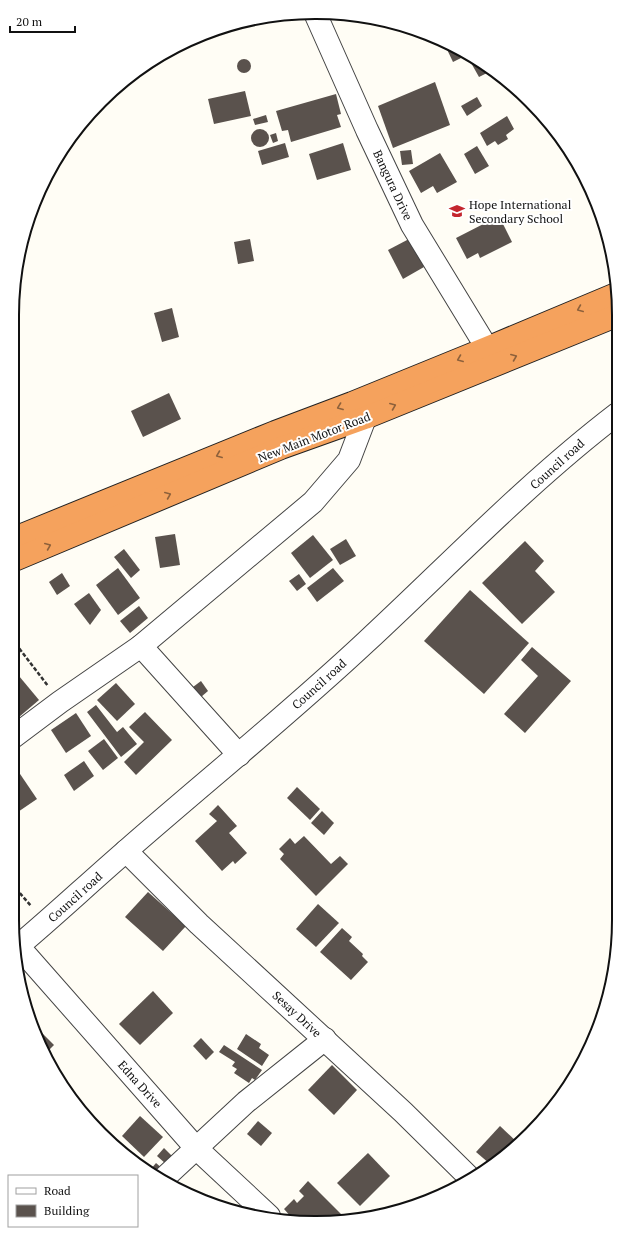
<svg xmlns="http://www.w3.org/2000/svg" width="631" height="1235" font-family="'PT Serif',serif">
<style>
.building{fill:#5a524d}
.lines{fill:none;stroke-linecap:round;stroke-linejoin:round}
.minor-casing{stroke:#444;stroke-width:24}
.highway-casing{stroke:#222;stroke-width:24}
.path{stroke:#333;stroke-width:2.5;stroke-dasharray:4 2;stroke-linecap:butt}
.minor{stroke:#fff;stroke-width:22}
.highway{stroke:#f5a25d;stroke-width:22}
.oneway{stroke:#8e613b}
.labels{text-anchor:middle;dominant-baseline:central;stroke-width:4;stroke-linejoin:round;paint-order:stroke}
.street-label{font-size:12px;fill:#111;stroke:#fff}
.poi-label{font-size:12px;fill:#111;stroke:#fff;text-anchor:start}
.rim{fill:none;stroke:#111;stroke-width:2}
</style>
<rect width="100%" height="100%" fill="#fffdf5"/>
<g class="building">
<polygon points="443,41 450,43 467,55 453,62"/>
<polygon points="474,59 491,71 479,77 470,61"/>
<circle cx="244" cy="66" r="7"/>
<polygon points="435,82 450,125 393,148 378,106"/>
<polygon points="245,91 251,116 214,124 208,99"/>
<polygon points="336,94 341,114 337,115 341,127 291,142 288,130 282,131 276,111"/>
<polygon points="477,97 482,106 467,116 461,106"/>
<polygon points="266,115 268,122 255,125 253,119"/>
<polygon points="507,116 514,129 506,135 508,139 498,145 495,141 487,146 480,133"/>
<circle cx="260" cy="138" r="9"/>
<polygon points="276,133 278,141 273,143 270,135"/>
<polygon points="285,143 289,157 262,165 258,151"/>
<polygon points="343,143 351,170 317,180 309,154"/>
<polygon points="477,146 489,166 475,174 464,154"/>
<polygon points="411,150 413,164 402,165 400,151"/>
<polygon points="440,153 457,182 437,193 433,186 421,193 409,171"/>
<polygon points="499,216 512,242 480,258 478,253 467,259 456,238"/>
<polygon points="250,239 254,261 238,264 234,242"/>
<polygon points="409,239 424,267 403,279 388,250"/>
<polygon points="172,308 179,337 162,342 154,313"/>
<polygon points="169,393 181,419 143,437 131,411"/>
<polygon points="175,534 180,565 160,568 155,537"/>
<polygon points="313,535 333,560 310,578 291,553"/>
<polygon points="346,539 356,556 340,565 330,549"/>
<polygon points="525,541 544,561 535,571 555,592 522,624 482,583"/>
<polygon points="124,549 140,570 131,578 114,557"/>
<polygon points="118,568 140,598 118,615 96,585"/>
<polygon points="333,568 344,581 317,602 307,588"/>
<polygon points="62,573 70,586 57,595 49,582"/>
<polygon points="299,574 306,584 297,591 289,581"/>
<polygon points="470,590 529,643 484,694 424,641"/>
<polygon points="89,593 101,610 90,625 74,604"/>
<polygon points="12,599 17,608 12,610"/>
<polygon points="139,606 148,618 130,633 120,621"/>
<polygon points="532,647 571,681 525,733 504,714 538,676 521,660"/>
<polygon points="19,676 39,700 19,717 12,709 12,682"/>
<polygon points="201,681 208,691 201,697 193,687"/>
<polygon points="116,683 135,704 117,721 97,700"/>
<polygon points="96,705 117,732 123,727 137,744 121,757 87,712"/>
<polygon points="145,712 172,740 136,775 124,762 144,742 129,727"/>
<polygon points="76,713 91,736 66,753 51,730"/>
<polygon points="104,739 118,758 103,770 88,751"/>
<polygon points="84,761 94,776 74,791 64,775"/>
<polygon points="16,768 37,799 12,816 12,771"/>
<polygon points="297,787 320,809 310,820 287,798"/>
<polygon points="218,805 237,826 229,833 247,853 235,864 233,861 222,871 195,841 217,821 209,814"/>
<polygon points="322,811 334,823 324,835 311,823"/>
<polygon points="304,836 331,864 340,856 348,864 316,896 280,859 284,854 279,849 290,838 295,844"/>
<polygon points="148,892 186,926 163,951 125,917"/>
<polygon points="318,904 339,923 316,947 296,929"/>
<polygon points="342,928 352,937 349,941 363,954 362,956 368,962 351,980 320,952"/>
<polygon points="153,991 173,1013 140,1045 119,1024"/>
<polygon points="42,1033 54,1045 47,1052 39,1037"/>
<polygon points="246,1034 261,1044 259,1048 269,1055 262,1066 237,1049"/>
<polygon points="595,1035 589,1050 584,1045"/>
<polygon points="201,1038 214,1052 206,1060 193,1046"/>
<polygon points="224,1045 262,1070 255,1080 252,1078 249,1083 234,1073 237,1069 232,1066 235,1062 219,1052"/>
<polygon points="332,1065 357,1090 334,1115 308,1090"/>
<polygon points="140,1116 163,1137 144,1157 122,1136"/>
<polygon points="258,1121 272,1133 261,1146 247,1134"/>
<polygon points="500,1126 519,1144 516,1148 490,1164 476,1152"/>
<polygon points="164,1148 173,1157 166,1164 157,1156"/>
<polygon points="368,1153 390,1176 360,1206 337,1183"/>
<polygon points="156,1163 163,1169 158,1175 151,1169"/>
<polygon points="308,1181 347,1220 336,1222 292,1218 284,1209 294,1199 297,1203 304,1196 299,1191"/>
</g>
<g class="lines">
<defs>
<g id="minor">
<polyline points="315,13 367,130 412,225 487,348"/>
<polyline points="141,646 239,755"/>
<polyline points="12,738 60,702 141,646 313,502 349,460 365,418"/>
<polyline points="126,851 199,924 403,1112 469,1177"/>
<polyline points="18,946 196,1148 269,1216"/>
<path d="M17,947C54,916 89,883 126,851C206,781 288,715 366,642C449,565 527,483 617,414"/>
<polyline points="163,1179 246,1102 325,1039"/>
</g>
<g id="highway">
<polyline points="12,539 275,432 352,403 487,348 616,294"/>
<polyline points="12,561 281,448 365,418 616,316"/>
</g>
</defs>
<use href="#minor" class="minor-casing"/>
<use href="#highway" class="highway-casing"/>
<g class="path">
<polyline points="12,639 48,686"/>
<polyline points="12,884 31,906"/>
</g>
<use href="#minor" class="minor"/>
<use href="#highway" class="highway"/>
</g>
<defs><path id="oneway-chevron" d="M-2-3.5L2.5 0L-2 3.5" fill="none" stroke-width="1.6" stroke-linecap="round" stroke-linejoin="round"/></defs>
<g class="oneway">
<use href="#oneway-chevron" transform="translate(580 309) rotate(157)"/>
<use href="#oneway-chevron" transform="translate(514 357) rotate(-22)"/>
<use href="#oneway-chevron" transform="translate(460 359) rotate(158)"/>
<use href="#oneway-chevron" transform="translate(393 406) rotate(-22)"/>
<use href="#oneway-chevron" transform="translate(340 407) rotate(159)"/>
<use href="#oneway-chevron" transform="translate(219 455) rotate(158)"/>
<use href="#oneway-chevron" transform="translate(168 495) rotate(-23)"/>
<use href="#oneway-chevron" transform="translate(48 546) rotate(-23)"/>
</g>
<defs>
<symbol id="school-bare" viewBox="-9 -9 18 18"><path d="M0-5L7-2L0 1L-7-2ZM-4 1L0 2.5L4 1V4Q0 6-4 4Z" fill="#c4262e" stroke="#fff" stroke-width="2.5" paint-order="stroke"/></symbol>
</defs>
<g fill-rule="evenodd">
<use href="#school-bare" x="446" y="200" width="22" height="22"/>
</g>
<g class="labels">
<g class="street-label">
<text transform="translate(393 185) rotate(65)">Bangura Drive</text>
<text transform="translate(314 437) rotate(-21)">New Main Motor Road</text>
<text transform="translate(557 464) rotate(-42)">Council road</text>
<text transform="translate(319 684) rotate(-42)">Council road</text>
<text transform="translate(75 897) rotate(-42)">Council road</text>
<text transform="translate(297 1014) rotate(43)">Sesay Drive</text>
<text transform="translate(140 1084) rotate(48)">Edna Drive</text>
</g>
<g class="poi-label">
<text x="469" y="204">Hope International<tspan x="469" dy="14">Secondary School</tspan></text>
</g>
</g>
<path d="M0 0H631V1235H0ZM315 19H316A296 296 0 0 1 612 315V920A296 296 0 0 1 316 1216H315A296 296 0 0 1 19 920V315A296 296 0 0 1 315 19Z" fill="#fff" fill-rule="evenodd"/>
<path class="rim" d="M315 19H316A296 296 0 0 1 612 315V920A296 296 0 0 1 316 1216H315A296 296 0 0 1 19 920V315A296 296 0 0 1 315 19Z"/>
<rect x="8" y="1175" width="130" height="52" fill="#ffffff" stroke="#a0a0a0"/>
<rect x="16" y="1188" width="20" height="6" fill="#ffffff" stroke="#a0a0a0"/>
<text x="44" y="1195" font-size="12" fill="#111111">Road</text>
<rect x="16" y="1205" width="20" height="12" fill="#5a524d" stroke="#a0a0a0"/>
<text x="44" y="1215" font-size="12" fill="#111111">Building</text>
<path d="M10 26v6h65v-6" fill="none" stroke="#111111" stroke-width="2"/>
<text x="16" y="26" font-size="12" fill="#111111" stroke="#ffffff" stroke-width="3" paint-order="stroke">20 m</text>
</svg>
